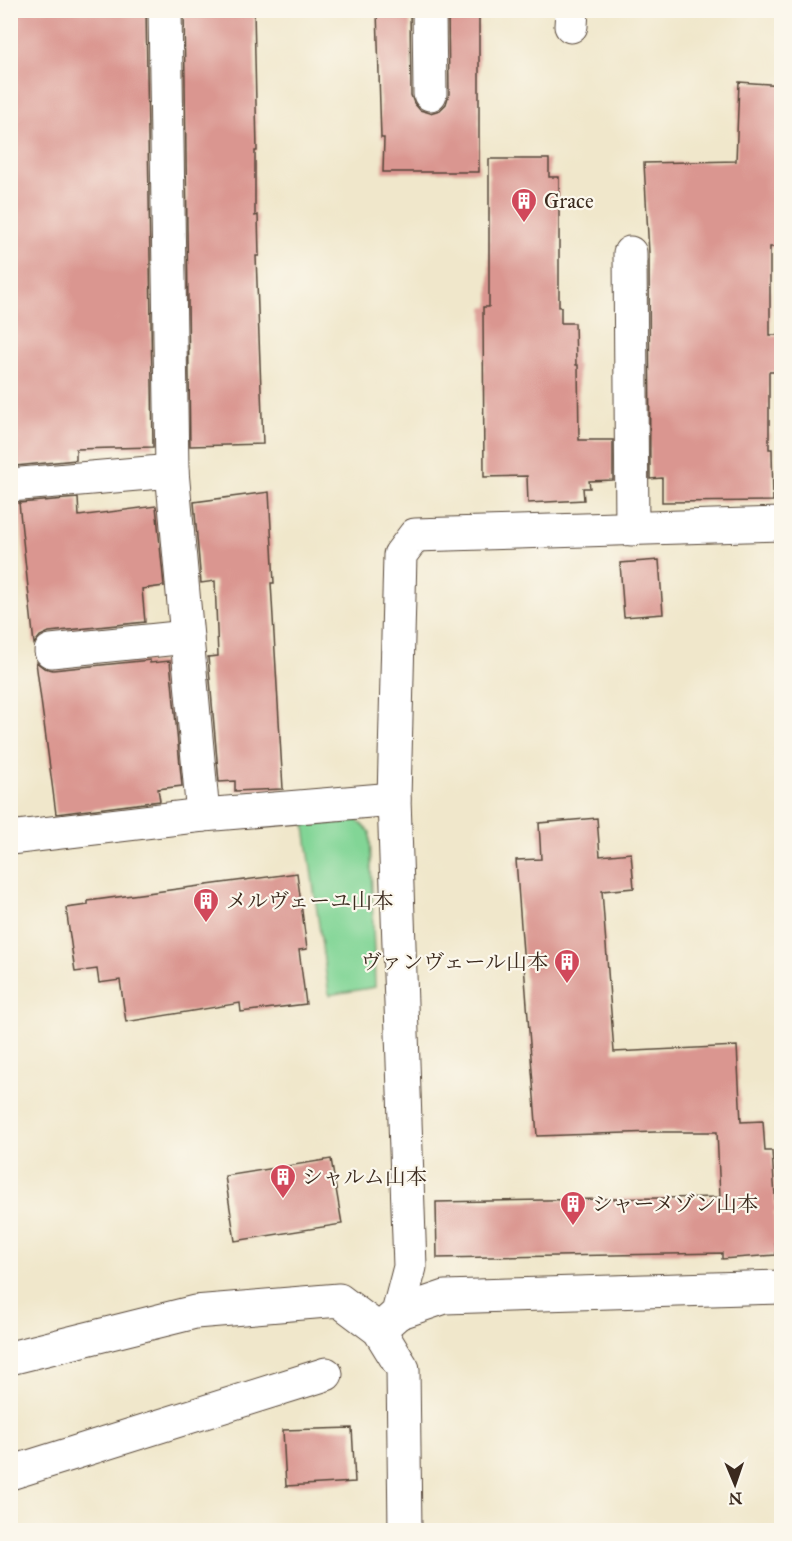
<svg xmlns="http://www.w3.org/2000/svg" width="792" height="1541" font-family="'IM FELL Great Primer','Noto Serif JP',serif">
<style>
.green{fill:#82d596;stroke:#5e805a;stroke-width:1.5}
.building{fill:#da9690}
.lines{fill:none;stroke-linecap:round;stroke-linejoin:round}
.minor-casing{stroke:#564638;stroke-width:35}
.minor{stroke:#fff;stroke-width:33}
.labels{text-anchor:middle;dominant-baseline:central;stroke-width:4.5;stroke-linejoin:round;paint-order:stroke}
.poi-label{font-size:21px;fill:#3b2a1e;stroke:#fbf7ec;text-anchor:start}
</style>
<rect width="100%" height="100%" fill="#fbf7ec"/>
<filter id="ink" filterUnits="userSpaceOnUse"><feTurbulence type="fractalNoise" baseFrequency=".0167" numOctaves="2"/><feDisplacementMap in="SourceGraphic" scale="12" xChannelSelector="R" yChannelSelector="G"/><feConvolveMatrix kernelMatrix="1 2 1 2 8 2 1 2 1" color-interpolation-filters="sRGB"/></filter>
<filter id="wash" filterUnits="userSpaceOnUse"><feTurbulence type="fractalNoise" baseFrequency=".008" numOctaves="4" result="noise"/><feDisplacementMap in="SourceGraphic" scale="24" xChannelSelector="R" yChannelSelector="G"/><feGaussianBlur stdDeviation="1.35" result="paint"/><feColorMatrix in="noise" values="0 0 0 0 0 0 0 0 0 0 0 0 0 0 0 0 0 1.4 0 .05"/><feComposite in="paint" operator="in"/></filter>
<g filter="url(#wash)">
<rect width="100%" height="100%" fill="#f0e7cb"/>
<polygon class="green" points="350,814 370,832 375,987 329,995 304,820"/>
<g id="blocks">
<g class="building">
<polygon points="10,10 146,10 153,447 76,449 76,460 15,466 14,440 10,440"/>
<polygon points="184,10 254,10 257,151 255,151 255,216 258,215 259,256 256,256 263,444 190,446"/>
<polygon points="377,10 410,10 411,95 414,103 420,110 430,113 440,110 446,104 449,94 448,10 479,10 479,172 383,172 384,138 381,138"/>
<polygon points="739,82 782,85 782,247 770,247 770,335 782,335 782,372 769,372 769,449 772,449 773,501 662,502 662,478 650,479 649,253 644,163 736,161"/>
<polygon points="489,159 549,159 549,177 559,177 559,307 561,307 561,323 575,323 576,365 578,365 579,440 613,440 613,480 589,481 590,488 583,488 584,500 528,503 527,476 484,477 483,307 489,307"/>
<polygon points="269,492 274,583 271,583 283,789 235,791 235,781 219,782 208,657 218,656 215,581 201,583 194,502"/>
<polygon points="78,498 79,516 156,506 164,586 142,589 145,622 49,632 40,636 34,644 19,503"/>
<polygon points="659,560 663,614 624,617 620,563"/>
<polygon points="150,660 150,663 170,661 182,786 158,789 160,801 56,814 36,662 44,668 53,670"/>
<polygon points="597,818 600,856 631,853 634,888 602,891 614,1052 737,1046 741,1122 763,1121 765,1151 772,1151 776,1212 774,1213 776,1255 722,1259 722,1253 437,1258 436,1202 720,1197 717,1132 655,1132 537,1136 516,860 541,859 539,823"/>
<polygon points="297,873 307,949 299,950 306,1004 241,1012 240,1003 126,1022 120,980 99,983 97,969 75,972 66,908 88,905 88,901"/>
<polygon points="331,1159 342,1224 235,1241 225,1176"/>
<polygon points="352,1428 355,1482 286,1486 283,1430"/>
</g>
</g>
</g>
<g filter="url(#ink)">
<use href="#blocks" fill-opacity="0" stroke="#564638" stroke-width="1.5"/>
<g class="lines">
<defs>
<g id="minor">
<polyline points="165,10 172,471 203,815"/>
<polyline points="429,10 430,94"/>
<polyline points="571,26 572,10"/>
<polyline points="630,253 632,529"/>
<polyline points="10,485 172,471"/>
<polyline points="51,651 187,637"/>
<polyline points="10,838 203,815 394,799"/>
<polyline points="398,1313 445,1297 782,1287"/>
<polyline points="379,1330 398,1313 410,1267 394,799 400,555 415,535 782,524"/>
<polyline points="10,1358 195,1312 339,1300 379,1330 403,1369 405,1530"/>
<polyline points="10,1473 326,1374"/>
</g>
</defs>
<use href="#minor" class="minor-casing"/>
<use href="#minor" class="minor"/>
</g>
</g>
<defs>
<symbol id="building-pin" viewBox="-11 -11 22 30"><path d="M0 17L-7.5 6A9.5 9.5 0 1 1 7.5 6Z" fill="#d1495b" stroke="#fbf7ec"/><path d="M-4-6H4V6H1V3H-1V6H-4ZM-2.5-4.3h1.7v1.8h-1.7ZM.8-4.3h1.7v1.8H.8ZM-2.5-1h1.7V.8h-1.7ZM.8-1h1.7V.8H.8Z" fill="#fff"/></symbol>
</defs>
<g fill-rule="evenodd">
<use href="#building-pin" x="509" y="186" width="30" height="40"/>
<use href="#building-pin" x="191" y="886" width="30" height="40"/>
<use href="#building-pin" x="552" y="947" width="30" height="40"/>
<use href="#building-pin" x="268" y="1162" width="30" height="40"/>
<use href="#building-pin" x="558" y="1189" width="30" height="40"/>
</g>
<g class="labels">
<g class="poi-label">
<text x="544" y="201">Grace</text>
<text x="226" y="901">メルヴェーユ山本</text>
<text x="548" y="962" text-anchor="end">ヴァンヴェール山本</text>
<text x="302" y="1177">シャルム山本</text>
<text x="592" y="1204">シャーメゾン山本</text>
</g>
</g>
<rect width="792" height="1541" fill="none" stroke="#fbf7ec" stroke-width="36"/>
<g transform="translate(735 1484) rotate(178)" stroke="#fbf7ec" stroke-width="4.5" paint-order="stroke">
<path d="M0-4.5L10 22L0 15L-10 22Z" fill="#3b2a1e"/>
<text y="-9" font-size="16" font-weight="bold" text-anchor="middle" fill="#3b2a1e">N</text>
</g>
</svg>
